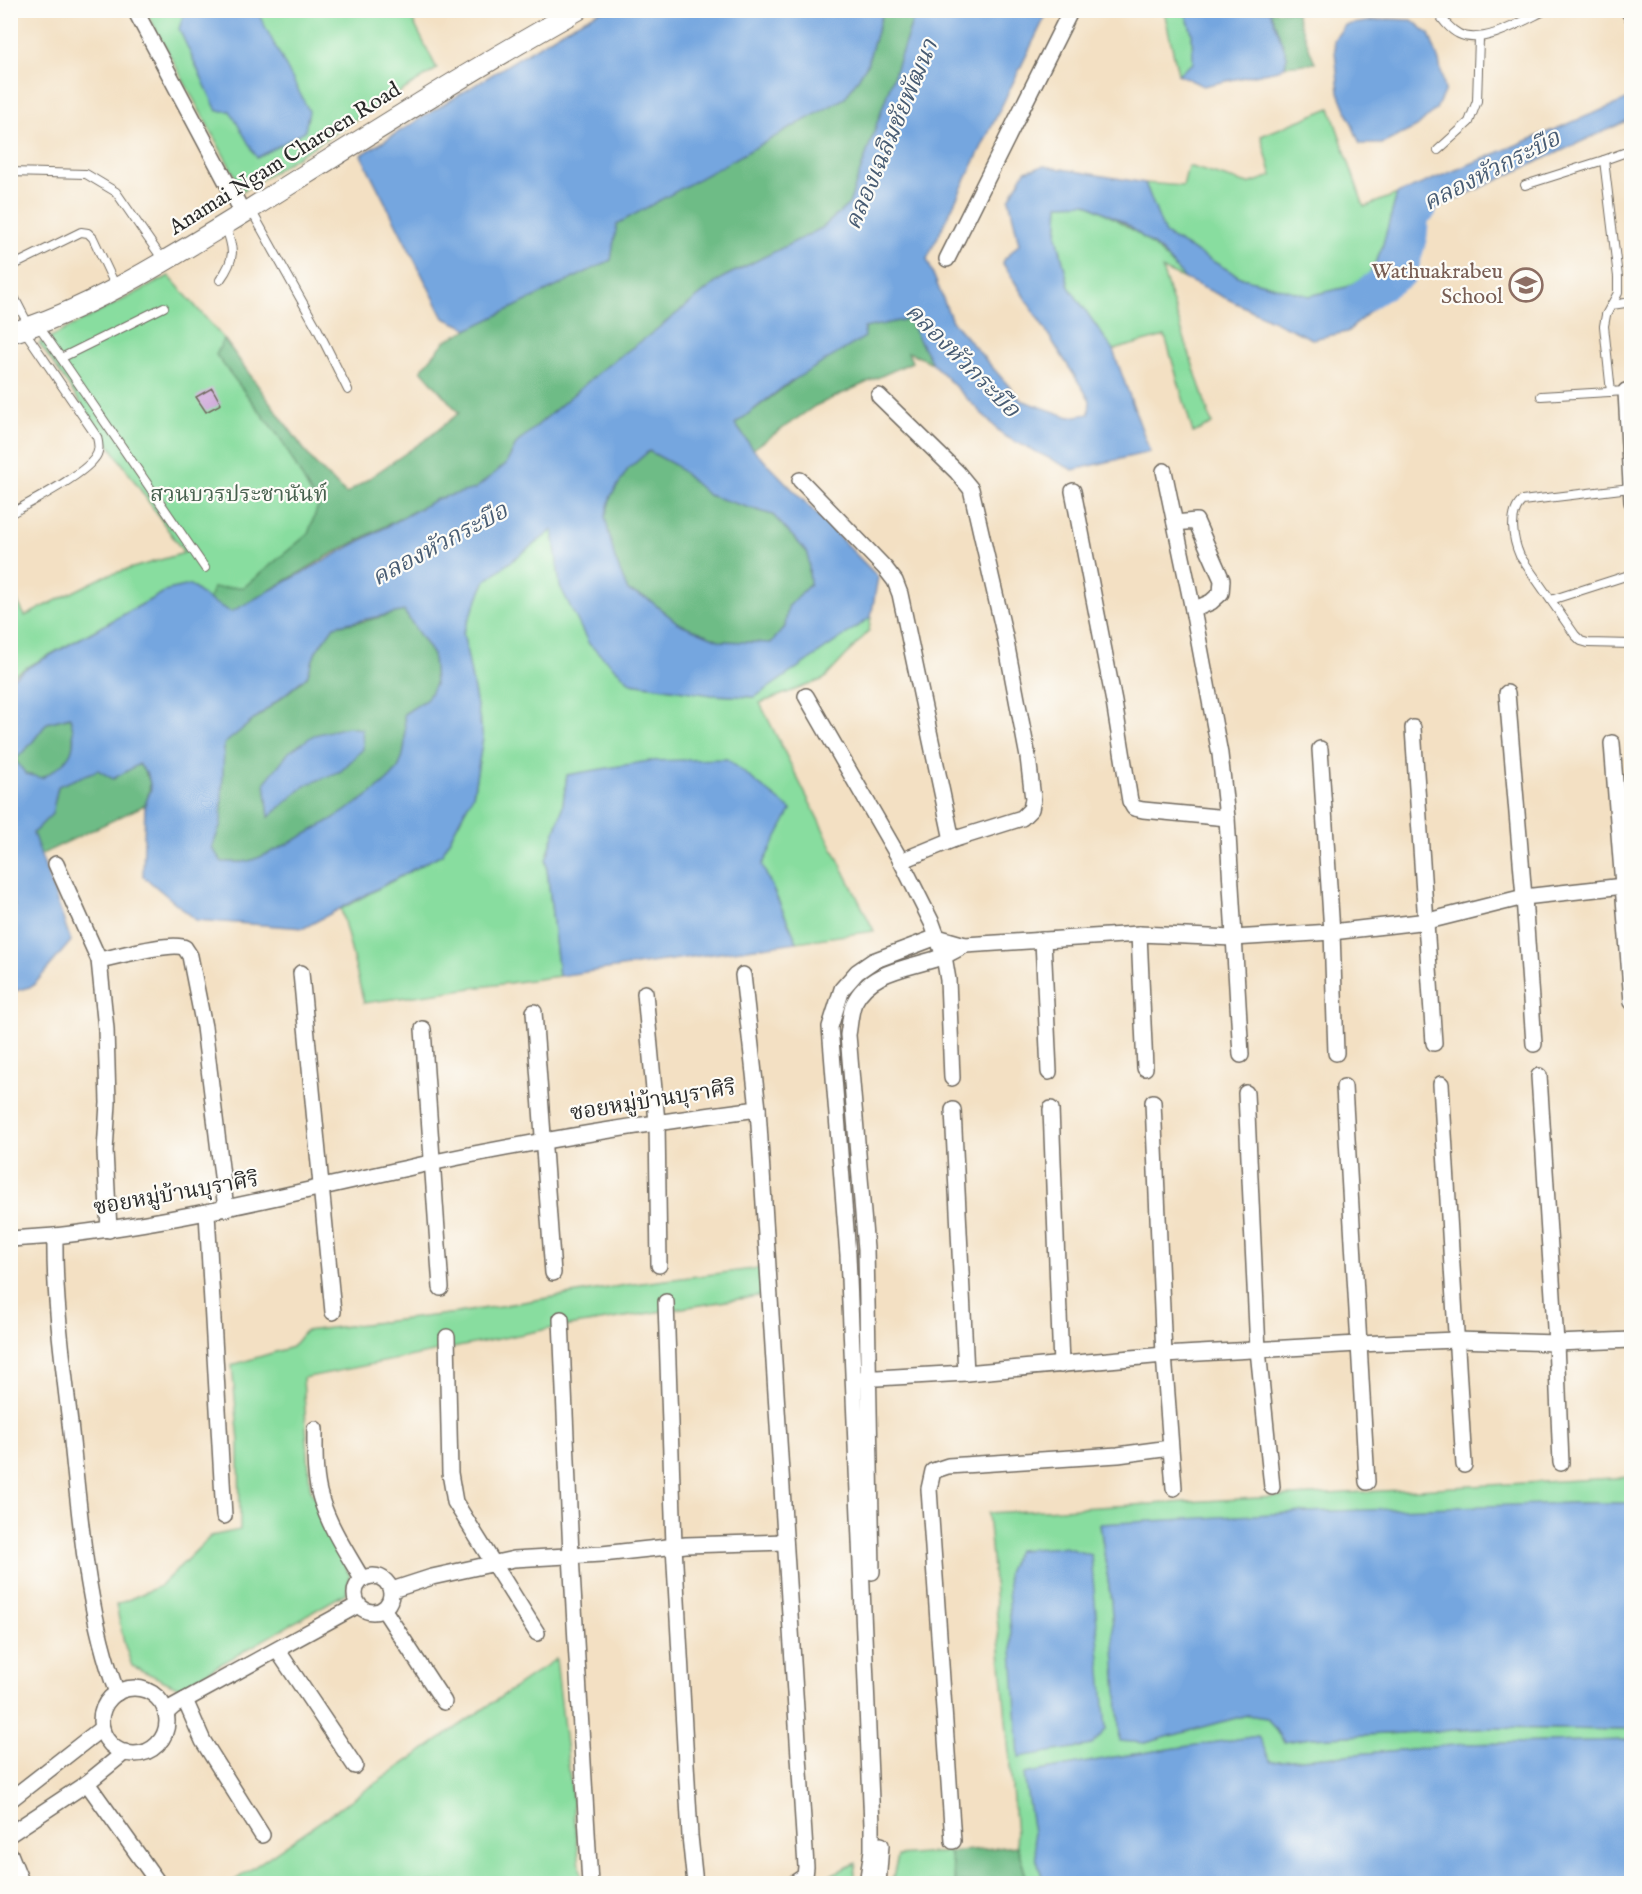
<svg xmlns="http://www.w3.org/2000/svg" width="1642" height="1894" font-family="'IM FELL English','Noto Serif Thai',serif">
<style>
.green{fill:#88dd9f;stroke:#5a8465;stroke-width:1.5}
.forest{fill:#6ebc86;stroke:#4c7458;stroke-width:1.5;fill-rule:evenodd}
.water{fill:#74a6df;stroke:#506885;stroke-width:1.5;fill-rule:evenodd}
.lines{fill:none;stroke-linecap:round;stroke-linejoin:round}
.river{stroke:#74a6df;stroke-width:33}
.building{fill:#cca4d8}
.service-casing{stroke:#716a60;stroke-width:10}
.minor-casing{stroke:#716a60;stroke-width:18}
.tertiary-casing{stroke:#716a60;stroke-width:22}
.service{stroke:#fff;stroke-width:8}
.minor{stroke:#fff;stroke-width:15}
.tertiary{stroke:#fff;stroke-width:20}
.labels{text-anchor:middle;dominant-baseline:central;stroke-width:4.5;stroke-linejoin:round;paint-order:stroke}
.street-label{font-size:22px;fill:#2b2b2b;stroke:#fdfcf7}
.education-label{font-size:22px;fill:#785e54;stroke:#fdfcf7;text-anchor:end}
.park-label{font-size:22px;fill:#47604e;stroke:#fdfcf7}
.water-label{font-size:24px;font-style:italic;fill:#485c73;stroke:#fdfcf7}
</style>
<rect width="100%" height="100%" fill="#fdfcf7"/>
<filter id="ink" filterUnits="userSpaceOnUse"><feTurbulence type="fractalNoise" baseFrequency=".0167" numOctaves="2"/><feDisplacementMap in="SourceGraphic" scale="12" xChannelSelector="R" yChannelSelector="G"/><feConvolveMatrix kernelMatrix="1 2 1 2 8 2 1 2 1" color-interpolation-filters="sRGB"/></filter>
<filter id="wash" filterUnits="userSpaceOnUse"><feTurbulence type="fractalNoise" baseFrequency=".008" numOctaves="4" result="noise"/><feDisplacementMap in="SourceGraphic" scale="24" xChannelSelector="R" yChannelSelector="G"/><feGaussianBlur stdDeviation="1.35" result="paint"/><feColorMatrix in="noise" values="0 0 0 0 0 0 0 0 0 0 0 0 0 0 0 0 0 1.4 0 .05"/><feComposite in="paint" operator="in"/></filter>
<g filter="url(#wash)">
<rect width="100%" height="100%" fill="#f3e0c3"/>
<g class="green">
<polygon points="146,11 408,11 437,69 243,191"/>
<polygon points="1164,11 1185,11 1192,33 1193,63 1178,74"/>
<polygon points="1330,108 1364,207 1397,194 1382,248 1370,274 1347,287 1309,296 1242,278 1164,234 1145,183 1183,186 1188,166 1248,184 1272,176 1261,136"/>
<path d="M1086,203C1130,226 1153,241 1185,279L1162,269L1212,424L1193,433L1165,336L1113,350L1069,287L1057,236L1059,204Z"/>
<polygon points="169,276 224,339 313,462 346,494 356,515 235,599 213,588 209,600 190,585 168,590 11,676 10,587 25,616 105,576 184,553 39,343"/>
<polygon points="553,530 560,586 631,683 712,695 755,697 871,617 869,631 824,679 760,703 874,931 797,942 762,865 567,775 562,810 546,860 559,976 364,1003 341,909 442,854 473,795 483,738 463,632 486,580"/>
<polygon points="761,1268 764,1295 543,1330 303,1378 310,1487 350,1576 346,1593 179,1688 132,1666 124,1643 116,1605 160,1586 211,1536 240,1530 239,1442 232,1365 292,1347 305,1331 457,1313 626,1285"/>
<polygon points="1631,1477 1631,1503 1573,1503 1100,1525 1111,1601 1145,1743 1247,1715 1267,1718 1284,1742 1310,1738 1493,1728 1631,1730 1631,1740 1466,1744 1270,1762 1258,1736 1115,1757 1025,1774 1037,1860 1044,1883 1028,1883 1017,1846 988,1513"/>
<polygon points="556,1659 582,1883 231,1883"/>
<polygon points="949,1852 956,1883 891,1884 898,1856"/>
<polygon points="856,1863 852,1883 813,1883"/>
</g>
<g class="forest">
<polygon points="883,11 916,11 849,204 822,228 722,278 647,337 604,368 517,443 506,464 475,490 437,499 328,556 231,613 209,600 213,588 244,587 308,534 318,506 280,438 216,355 224,339 313,462 346,494 429,437 459,413 421,370 446,340 611,260 616,224 845,98 867,65"/>
<polygon points="1270,11 1295,11 1315,63 1285,66 1287,56"/>
<polygon points="908,319 932,363 908,352 912,362 815,406 753,449 735,424 864,328"/>
<polygon points="649,451 675,465 709,495 773,515 808,553 810,584 788,607 785,627 771,643 721,641 678,623 648,599 628,591 615,559 605,518 611,496 628,469"/>
<path d="M404,611L433,655L435,685L428,699L404,714C405,730 407,749 400,764C390,792 279,852 249,861C241,863 230,862 222,862L212,848L221,824L224,744L307,677L316,651L334,626L365,621ZM341,771L306,784L269,817L265,782Z"/>
<path d="M71,717C77,753 72,760 42,778L26,774L15,760L30,745L47,723Z"/>
<path d="M139,764C152,780 152,786 145,805L40,855L33,833L52,814L58,786L98,769L113,779Z"/>
<polygon points="1017,1846 1028,1883 956,1883 949,1852"/>
</g>
<g class="water">
<polygon points="185,10 257,11 309,111 305,131 257,158 230,111 217,111 179,29"/>
<polygon points="601,11 883,11 867,65 845,98 617,224 611,260 469,329 444,318 361,155 571,26"/>
<path d="M916,11H1048L927,259L952,321L1021,400L1069,417L1089,414L1090,400L1002,262L1019,244L1009,199L1025,171L1044,166L1145,183L1165,234L1242,278L1309,296L1347,287L1370,274L1382,248L1397,194L1631,98V119L1421,215L1387,296L1347,332L1312,339L1185,279L1162,252L1125,223L1086,203L1059,204L1057,236L1069,287L1113,350L1150,452L1073,470L1004,436L932,363L908,319L864,328L865,337L787,384L735,424L753,449L878,577L871,617L755,697L712,695L631,683L589,644L560,586L553,530L486,580L463,632L483,738L473,795L442,854L304,928L196,920L143,876L145,805L151,789L148,775L139,764L113,779L98,770L58,786L52,814L33,833L71,941L33,986L11,992L10,927L15,908L10,890L11,679L27,668L168,590L190,585L209,600L231,612L437,499L475,489L506,464L517,443L604,368L647,337L722,278L822,228L849,204ZM649,451L675,465L708,495L773,515L808,553L810,584L788,607L785,627L771,643L721,641L678,623L648,599L628,591L615,559L605,517L611,496L628,469ZM404,611L433,655L435,684L427,699L404,714C405,730 407,748 400,764C390,791 279,852 249,861C241,863 230,862 222,862L212,848L221,824L224,744L307,676L316,651L334,626ZM70,717C80,751 69,762 42,778L26,774L15,760L30,745L47,723Z"/>
<polygon points="1185,11 1270,11 1287,56 1285,66 1278,70 1203,86 1178,74 1193,63 1192,33"/>
<polygon points="1387,19 1412,20 1429,34 1439,61 1445,90 1436,109 1417,127 1382,144 1360,144 1339,92 1334,40 1345,25"/>
<polygon points="347,727 362,729 363,749 341,771 306,785 269,817 265,782 289,752 314,735"/>
<polygon points="727,759 791,810 762,865 797,942 559,976 546,860 562,810 567,775 649,761"/>
<polygon points="1573,1503 1631,1503 1631,1730 1493,1728 1310,1738 1284,1742 1267,1718 1247,1715 1145,1743 1120,1741 1111,1601 1100,1524 1306,1512"/>
<polygon points="1064,1547 1091,1555 1106,1729 1092,1745 1019,1757 1007,1573 1017,1550"/>
<polygon points="1258,1736 1271,1762 1466,1744 1631,1740 1631,1883 1044,1883 1037,1860 1024,1774 1115,1757"/>
</g>
<g class="lines">
<polyline class="river" points="1357,300 1401,272 1411,235 1413,212 1421,207"/>
</g>
<g id="blocks">
<polygon class="building" points="212,388 221,404 206,412 196,397"/>
</g>
</g>
<g filter="url(#ink)">
<use href="#blocks" fill-opacity="0" stroke="#716a60" stroke-width="1.5"/>
<g class="lines">
<defs>
<g id="service">
<path d="M1436,10C1442,19 1449,29 1459,34C1482,46 1523,21 1546,10"/>
<polyline points="1438,150 1469,122 1477,101 1479,38"/>
<polyline points="10,172 86,174 116,192 163,260"/>
<polyline points="1525,185 1604,160"/>
<polyline points="251,210 318,330 348,390"/>
<polyline points="14,265 81,232 88,233 93,238 116,287"/>
<path d="M220,280C236,258 234,249 225,225"/>
<polyline points="10,289 29,326"/>
<polyline points="1612,305 1632,302"/>
<polyline points="38,325 61,358 164,307"/>
<polyline points="61,358 205,568"/>
<polyline points="1611,392 1604,326 1606,315 1618,293 1618,277 1604,160 1632,150"/>
<polyline points="1541,396 1626,391"/>
<path d="M1630,488L1522,501C1508,514 1513,540 1520,556L1575,635L1581,641L1588,643L1632,644"/>
<path d="M10,514C32,501 80,477 94,459C100,452 99,445 97,437L24,330"/>
<polyline points="1551,600 1632,574"/>
</g>
<g id="minor">
<polyline points="135,10 243,213"/>
<polyline points="1628,10 1632,16"/>
<polyline points="947,259 1071,10"/>
<polyline points="1632,390 1626,391 1632,502"/>
<polyline points="879,396 957,472 971,489 1005,637 1028,757 1033,799 1031,809 1022,818 952,840 901,861"/>
<polyline points="1164,471 1193,610 1220,754 1227,818 1241,1055"/>
<polyline points="800,480 885,568 895,581 900,594 952,840"/>
<polyline points="1073,491 1114,702 1130,801 1134,808 1143,810 1227,818"/>
<polyline points="1175,523 1196,521 1222,580 1221,593 1211,602 1193,610"/>
<polyline points="1507,693 1524,897 1534,1044"/>
<polyline points="806,696 901,861 932,923 944,956 948,980 952,1078"/>
<polyline points="1413,728 1434,1043"/>
<polyline points="1612,743 1632,1002"/>
<polyline points="1320,749 1332,932 1336,1053"/>
<polyline points="56,864 99,960 106,1029 108,1103 105,1151 109,1230"/>
<polyline points="1139,934 1145,1068"/>
<polyline points="1043,940 1049,1072"/>
<path d="M99,960C115,957 173,941 185,948C186,950 189,954 190,956L204,1027L226,1209"/>
<polyline points="301,973 333,1312"/>
<polyline points="743,975 758,1109 806,1867 805,1876 793,1884"/>
<polyline points="645,993 657,1122 659,1265"/>
<polyline points="534,1012 553,1273"/>
<polyline points="423,1029 441,1288"/>
<polyline points="1539,1076 1556,1343 1561,1463"/>
<polyline points="1441,1084 1464,1465"/>
<polyline points="1344,1087 1367,1482"/>
<polyline points="1246,1093 1258,1350 1272,1487"/>
<polyline points="1153,1102 1164,1355 1174,1488"/>
<polyline points="1051,1109 1061,1365"/>
<polyline points="953,1110 966,1373"/>
<polyline points="207,1213 224,1516"/>
<polyline points="10,1239 55,1236"/>
<polyline points="666,1302 674,1546 690,1836 695,1884"/>
<polyline points="561,1319 571,1555 590,1884"/>
<polyline points="447,1337 450,1473 455,1502 537,1633"/>
<polyline points="859,1379 966,1373 1164,1355 1358,1344 1456,1340 1556,1343 1632,1340"/>
<path d="M315,1429C315,1451 314,1478 321,1499C330,1528 347,1553 362,1579"/>
<path d="M872,1572L866,1249L848,1035C850,1024 850,1013 854,1003C870,969 913,968 944,956C951,953 958,949 965,945"/>
<circle cx="373" cy="1594" r="18"/>
<polyline points="392,1590 432,1577 514,1559 602,1554 686,1545 785,1542"/>
<polyline points="384,1610 444,1702"/>
<polyline points="278,1651 355,1766"/>
<circle cx="134" cy="1721" r="33"/>
<path d="M117,1693C85,1607 80,1513 70,1423C63,1361 54,1299 55,1236C182,1222 306,1190 430,1163C539,1140 648,1123 758,1109"/>
<polyline points="185,1700 203,1741 262,1835"/>
<polyline points="166,1713 174,1706 358,1605"/>
<polyline points="87,1783 159,1884"/>
<polyline points="10,1800 102,1728"/>
<polyline points="10,1834 87,1783 125,1752"/>
<polyline points="953,1841 929,1489 933,1471 948,1466 1118,1455 1170,1448"/>
<polyline points="10,1854 22,1884"/>
<polyline points="867,1884 872,1850 872,1825 848,1255 830,1027 842,989 857,972 873,961 937,937 965,945 1139,934 1233,938 1332,932 1428,921 1524,897 1624,886"/>
<polyline points="878,1884 881,1845"/>
</g>
<path id="tertiary" d="M10,333C93,309 178,253 252,208C359,141 467,72 578,10"/>
</defs>
<use href="#service" class="service-casing"/>
<use href="#minor" class="minor-casing"/>
<use href="#tertiary" class="tertiary-casing"/>
<use href="#service" class="service"/>
<use href="#minor" class="minor"/>
<use href="#tertiary" class="tertiary"/>
</g>
</g>
<defs>
<symbol id="school-ring" viewBox="-11 -11 22 22"><circle r="9.5" fill="#fdfcf7" stroke="#8d6e63" stroke-width="1.5"/><path d="M0-5L7-2L0 1L-7-2ZM-4 1L0 2.5L4 1V4Q0 6-4 4Z" fill="#8d6e63"/></symbol>
</defs>
<g fill-rule="evenodd">
<use href="#school-ring" x="1507" y="266" width="38" height="38"/>
</g>
<g class="labels">
<g class="street-label">
<text transform="translate(285 159) rotate(-32)">Anamai Ngam Charoen Road</text>
<text transform="translate(653 1101) rotate(-9)">ซอยหมู่บ้านบุราศิริ</text>
<text transform="translate(176 1194) rotate(-10)">ซอยหมู่บ้านบุราศิริ</text>
</g>
<g class="education-label">
<text x="1503" y="272">Wathuakrabeu<tspan x="1503" dy="25">School</tspan></text>
</g>
<g class="park-label">
<text x="239" y="495">สวนบวรประชานันท์</text>
</g>
<g class="water-label">
<text transform="translate(892 135) rotate(-67)">คลองเฉลิมชัยพัฒนา</text>
<text transform="translate(1492 171) rotate(-27)">คลองหัวกระบือ</text>
<text transform="translate(962 361) rotate(45)">คลองหัวกระบือ</text>
<text transform="translate(440 545) rotate(-28)">คลองหัวกระบือ</text>
</g>
</g>
<rect width="1642" height="1894" fill="none" stroke="#fdfcf7" stroke-width="36"/>
</svg>
